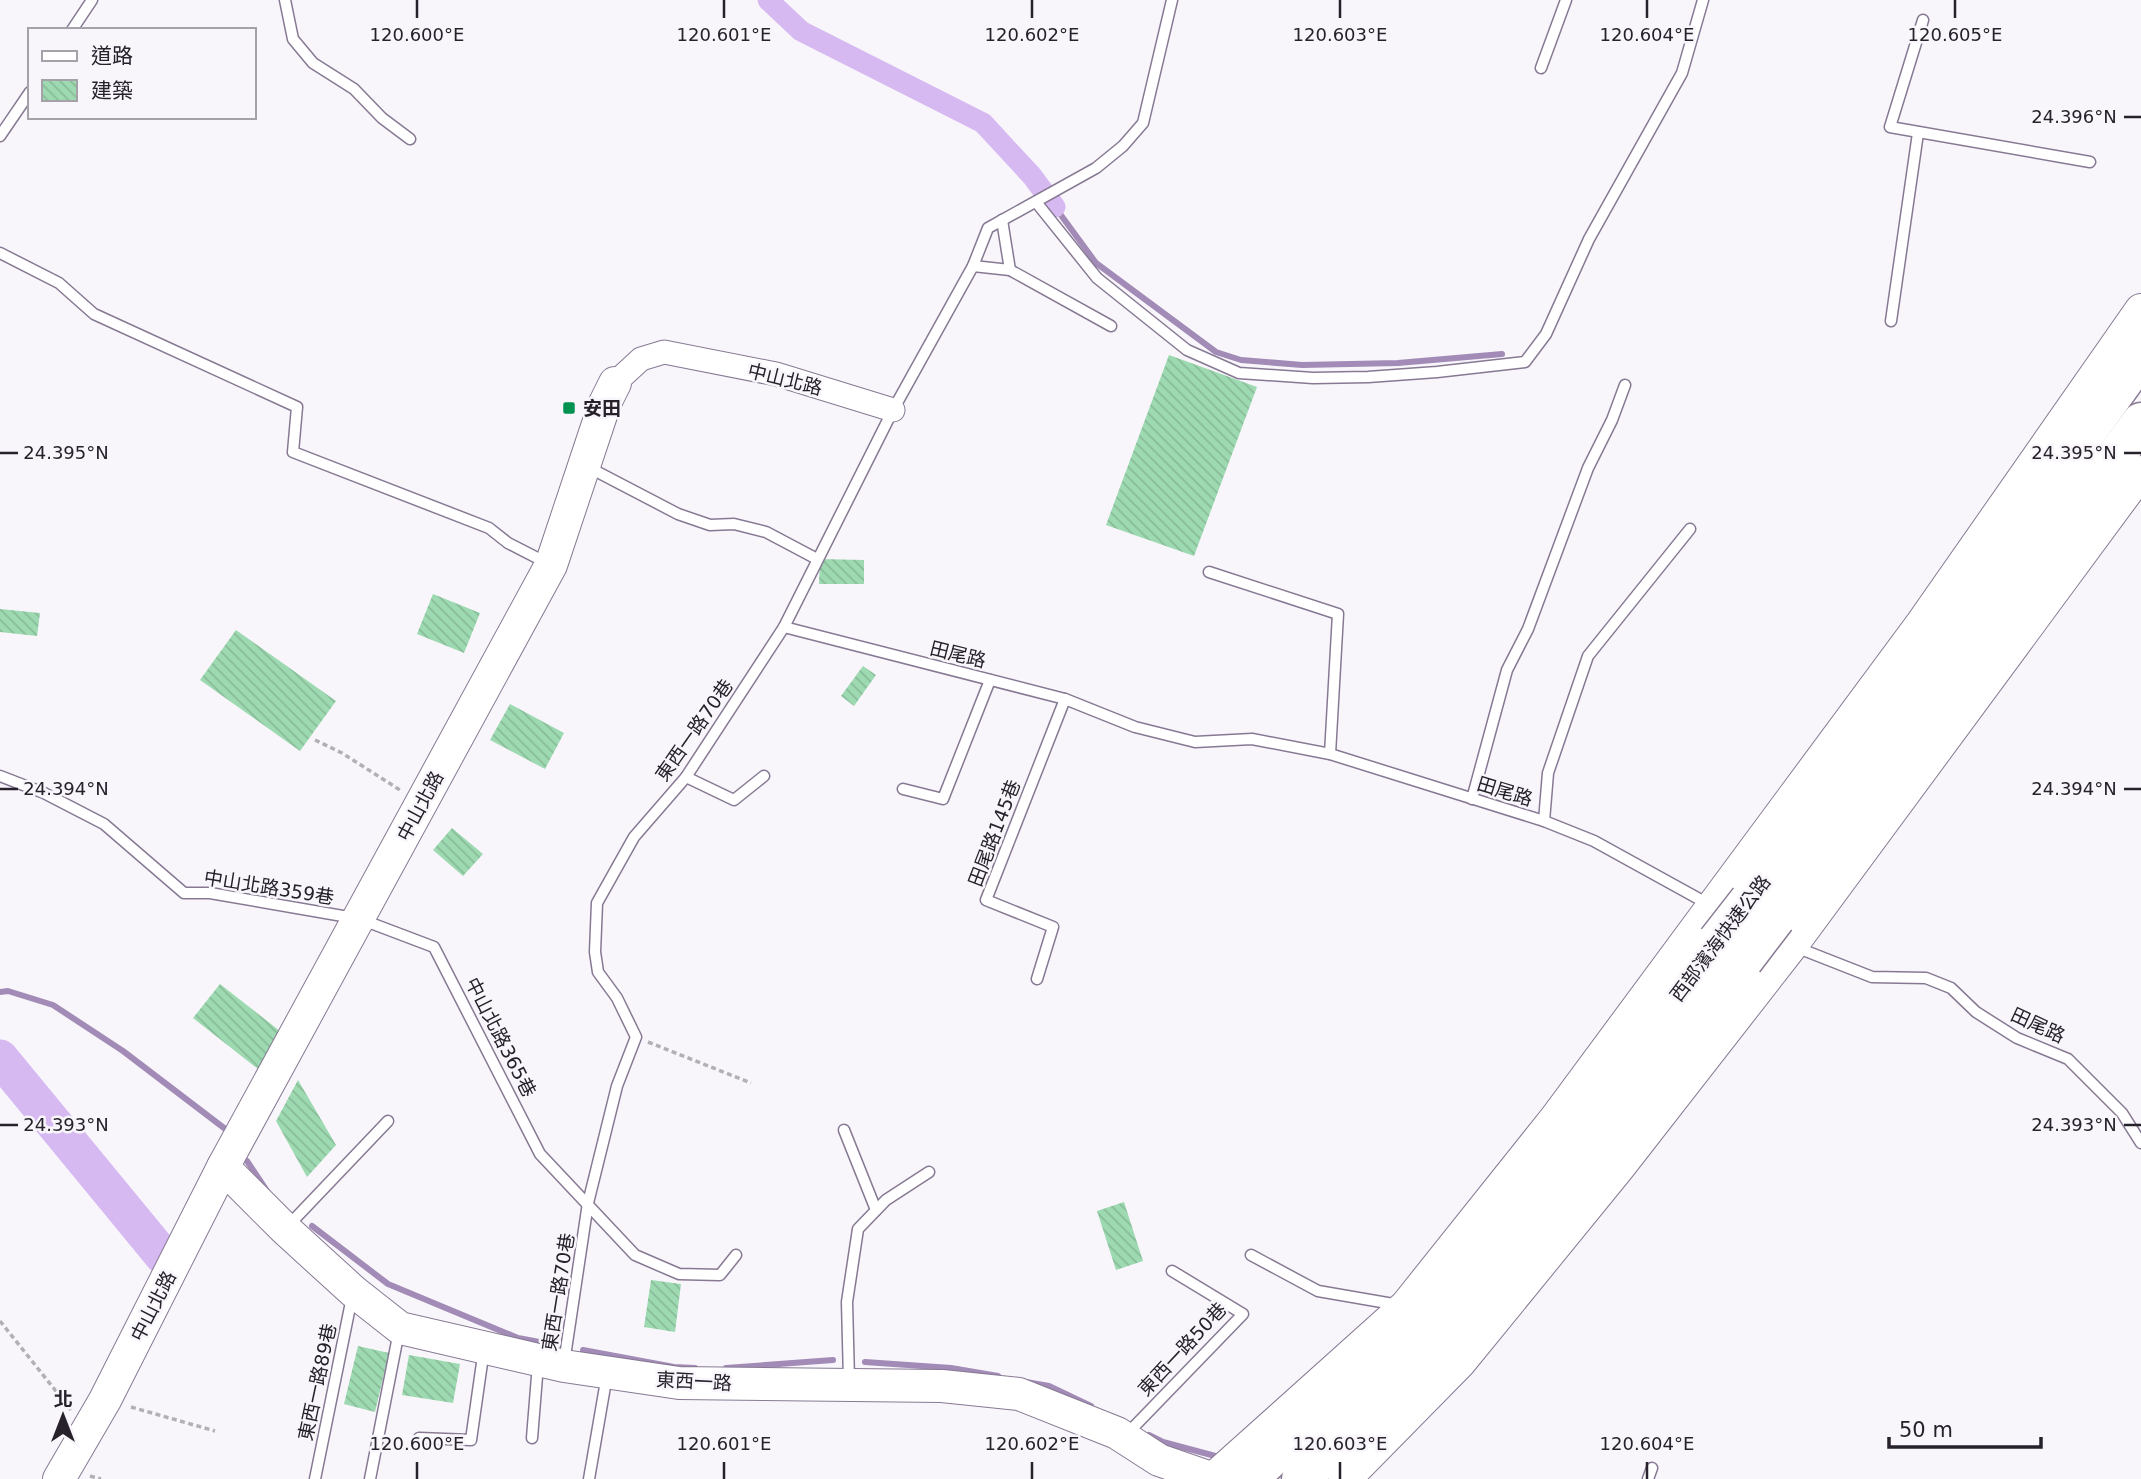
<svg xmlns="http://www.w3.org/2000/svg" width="2141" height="1479" font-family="'DejaVu Sans','Noto Sans TC',sans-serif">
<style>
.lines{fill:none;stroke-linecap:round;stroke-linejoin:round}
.stream{stroke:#a28bb6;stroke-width:6}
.canal{stroke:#d7b9f2;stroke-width:21}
.river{stroke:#d7b9f2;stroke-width:37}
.building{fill:url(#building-back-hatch)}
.lane-casing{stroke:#877993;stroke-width:13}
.street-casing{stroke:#877993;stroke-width:25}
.secondary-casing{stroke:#877993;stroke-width:34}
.highway-casing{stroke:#877993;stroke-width:41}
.path{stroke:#b2afb6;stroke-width:3.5;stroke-dasharray:5 3.5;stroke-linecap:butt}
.lane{stroke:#fff;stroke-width:10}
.street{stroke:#fff;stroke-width:23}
.secondary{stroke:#fff;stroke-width:32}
.highway{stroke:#fff;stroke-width:38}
.highway-bridge-casing{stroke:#877993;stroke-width:41;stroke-linecap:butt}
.highway-bridge{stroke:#fff;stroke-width:38}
.ticks{fill:none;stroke:#26212b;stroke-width:2.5}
.poi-dot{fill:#019150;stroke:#f8f6fb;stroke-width:2.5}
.labels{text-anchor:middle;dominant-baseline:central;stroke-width:5;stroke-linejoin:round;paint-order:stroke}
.street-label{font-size:19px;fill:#26212b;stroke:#f8f6fb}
.poi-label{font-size:19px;font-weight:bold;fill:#26212b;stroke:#f8f6fb;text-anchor:start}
.ticks-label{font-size:18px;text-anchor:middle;fill:#26212b;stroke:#f8f6fb;stroke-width:5;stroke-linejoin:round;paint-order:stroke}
</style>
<defs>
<pattern id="building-back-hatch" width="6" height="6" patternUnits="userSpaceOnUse" patternTransform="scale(1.75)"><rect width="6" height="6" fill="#9edab1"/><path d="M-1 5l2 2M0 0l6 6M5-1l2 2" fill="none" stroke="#88bb98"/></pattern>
</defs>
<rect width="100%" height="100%" fill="#f8f6fb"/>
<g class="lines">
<g class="stream">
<polyline points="1055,207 1096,263 1216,352 1241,360 1302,365 1398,363 1502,354"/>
<polyline points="0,992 8,991 53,1005 123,1051 224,1128"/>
<polyline points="247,1161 267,1191"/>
<polyline points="312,1226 388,1284 518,1338 550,1344"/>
<polyline points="583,1350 674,1367 695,1368"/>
<polyline points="865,1362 951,1368 998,1376"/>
<polyline points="726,1368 833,1360"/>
<polyline points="1026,1382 1049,1386 1091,1406"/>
<polyline points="1149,1435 1163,1442 1219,1457"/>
</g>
<polyline class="canal" points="768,0 801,31 983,123 1032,176 1055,207"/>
<polyline class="river" points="0,1058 163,1256"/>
</g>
<g class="building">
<polygon points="1169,355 1257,387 1194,556 1106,525"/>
<polygon points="820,559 864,560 864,584 819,584"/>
<polygon points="433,594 480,613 464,653 417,634"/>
<polygon points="0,609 40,613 37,636 0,632"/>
<polygon points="236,630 336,701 300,751 200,680"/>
<polygon points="863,666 876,675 854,706 841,696"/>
<polygon points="510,704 564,733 545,769 490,740"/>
<polygon points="452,828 483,854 463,876 433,850"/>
<polygon points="220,984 285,1035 258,1069 193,1018"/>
<polygon points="298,1080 336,1145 307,1177 276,1121"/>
<polygon points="1124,1202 1143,1261 1116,1270 1097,1211"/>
<polygon points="651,1280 681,1284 675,1332 644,1327"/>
<polygon points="358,1346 389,1353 375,1412 344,1404"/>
<polygon points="409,1355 460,1364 453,1403 402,1395"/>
</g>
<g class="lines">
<defs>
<g id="lane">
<polyline points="285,0 293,39 313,63 354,89 382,118 410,139"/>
<polyline points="1923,20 1890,127 2090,162"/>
<polyline points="72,30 92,0"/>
<polyline points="1541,68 1566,0"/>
<polyline points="0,136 30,92"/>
<polyline points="1036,202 1097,278 1187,350 1239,373 1313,378 1368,377 1437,372 1525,362 1546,334 1589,239 1682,73 1703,0"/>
<polyline points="1002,220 1010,270 1111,326"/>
<polyline points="0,253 59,283 94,314 297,407 293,452 489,528 508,543 549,564"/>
<polyline points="973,266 1010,270"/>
<polyline points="1891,321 1918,133"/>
<polyline points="586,466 678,514 710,525 734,524 766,532 817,559"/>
<polyline points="1209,572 1338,614 1330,754"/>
<polyline points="784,627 1065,699 1135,727 1195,742 1252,739 1330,754 1544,821 1594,841 1710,905"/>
<polyline points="0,776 44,793 104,824 184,893 210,893 360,919 434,947 540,1154 635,1255 679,1274 720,1275 736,1255"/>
<polyline points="686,777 734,800 764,776"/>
<polyline points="903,789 943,799 990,680"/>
<polyline points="1472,799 1507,670 1528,629 1588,468 1612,420 1625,385"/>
<polyline points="1544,821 1548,773 1588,656 1690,529"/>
<polyline points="1793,946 1872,977 1926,978 1951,988 1976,1012 2017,1038 2068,1059 2122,1113 2141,1143"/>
<polyline points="1037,979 1053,927 986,900 1065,699"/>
<polyline points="844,1130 876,1210"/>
<polyline points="287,1227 388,1121"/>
<polyline points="1251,1255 1318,1291 1399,1305"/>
<polyline points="564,1363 588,1203 617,1086 636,1037 617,998 598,972 595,952 597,903 634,837 686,777 784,627 893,410 973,266 988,228 1096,168 1123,146 1143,123 1172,0"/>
<polyline points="849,1380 847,1302 858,1229 886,1200 929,1172"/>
<polyline points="1125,1436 1243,1314 1172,1271"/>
<polyline points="419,1438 471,1440 484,1349"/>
<polyline points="532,1438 538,1364"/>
<polyline points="315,1479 352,1297"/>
<polyline points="370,1479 399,1331"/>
<polyline points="589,1479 607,1375"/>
<polyline points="1648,1479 1652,1468"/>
</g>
<polyline id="street" points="615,383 641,359 664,352 776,374 893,410"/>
<g id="secondary">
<polyline points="223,1167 285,1229 353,1291 400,1328 564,1366 679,1383 942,1386 1019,1394 1117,1433 1159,1460 1214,1479"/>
<polyline points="59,1479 105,1400 223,1167 551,565 605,403 615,383"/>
<polyline points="1213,1479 1406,1306 1556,1118 1923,622 2141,310"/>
<polyline points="1345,1479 1460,1362 1619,1167 1792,945 2141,472"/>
</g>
<g id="highway">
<polyline points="1749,900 2141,357"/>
<polyline points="1776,918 2141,422"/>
<polyline points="1249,1479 1430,1306 1578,1128 1717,941"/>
<polyline points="1301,1479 1450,1334 1611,1141 1744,960"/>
</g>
</defs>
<use href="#lane" class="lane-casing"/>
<use href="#street" class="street-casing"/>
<use href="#secondary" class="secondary-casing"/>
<use href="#highway" class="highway-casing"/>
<g class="path">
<polyline points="315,740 342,753 400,790"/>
<polyline points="648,1042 751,1083"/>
<polyline points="0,1321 71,1410"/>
<polyline points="131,1407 215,1431"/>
<polyline points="90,1476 101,1479"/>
</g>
<use href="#lane" class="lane"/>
<use href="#street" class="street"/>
<use href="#secondary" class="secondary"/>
<use href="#highway" class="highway"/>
<defs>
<g id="highway-bridge">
<polyline points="1717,941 1749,900"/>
<polyline points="1744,960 1776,918"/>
</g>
</defs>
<use href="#highway-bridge" class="highway-bridge-casing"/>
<use href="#highway-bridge" class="highway-bridge"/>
</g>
<path class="ticks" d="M417,0V18M724,0V18M1032,0V18M1340,0V18M1647,0V18M1955,0V18M2124,117H2141M0,453H18M2124,453H2141M0,789H18M2124,789H2141M0,1125H18M2124,1125H2141M417,1462V1479M724,1462V1479M1032,1462V1479M1340,1462V1479M1647,1462V1479"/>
<rect class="poi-dot" x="562" y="401" width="14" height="14" rx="3.5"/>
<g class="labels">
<g class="street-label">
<text transform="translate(785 379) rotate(14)">中山北路</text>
<text transform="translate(958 654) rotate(14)">田尾路</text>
<text transform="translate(694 730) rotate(-55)">東西一路70巷</text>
<text transform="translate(1505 791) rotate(17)">田尾路</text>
<text transform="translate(420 806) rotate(-62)">中山北路</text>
<text transform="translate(994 833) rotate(-69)">田尾路145巷</text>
<text transform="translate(269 887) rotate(9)">中山北路359巷</text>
<text transform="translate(1720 938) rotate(-53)">西部濱海快速公路</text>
<text transform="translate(2038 1025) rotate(25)">田尾路</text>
<text transform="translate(501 1037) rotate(63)">中山北路365巷</text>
<text transform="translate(558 1292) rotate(-81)">東西一路70巷</text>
<text transform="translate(153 1306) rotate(-63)">中山北路</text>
<text transform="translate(1182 1349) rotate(-47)">東西一路50巷</text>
<text transform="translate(694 1381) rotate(3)">東西一路</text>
<text transform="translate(317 1382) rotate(-78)">東西一路89巷</text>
</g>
<g class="poi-label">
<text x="583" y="408">安田</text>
</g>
</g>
<g class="ticks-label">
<text x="417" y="41">120.600°E</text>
<text x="724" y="41">120.601°E</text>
<text x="1032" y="41">120.602°E</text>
<text x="1340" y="41">120.603°E</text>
<text x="1647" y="41">120.604°E</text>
<text x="1955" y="41">120.605°E</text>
<text x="2074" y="123">24.396°N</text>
<text x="66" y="459">24.395°N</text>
<text x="2074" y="459">24.395°N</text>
<text x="66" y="795">24.394°N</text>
<text x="2074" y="795">24.394°N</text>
<text x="66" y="1131">24.393°N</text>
<text x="2074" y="1131">24.393°N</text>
<text x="417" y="1450">120.600°E</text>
<text x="724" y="1450">120.601°E</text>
<text x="1032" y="1450">120.602°E</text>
<text x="1340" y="1450">120.603°E</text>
<text x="1647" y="1450">120.604°E</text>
</g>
<rect x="28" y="28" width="228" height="91" fill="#f8f6fb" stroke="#a4a1a8" stroke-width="2"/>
<rect x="42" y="51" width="35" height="10" fill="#ffffff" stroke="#a4a1a8" stroke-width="2"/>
<text x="91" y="63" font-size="21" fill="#26212b">道路</text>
<rect x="42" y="80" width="35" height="21" fill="url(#building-back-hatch)" stroke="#a4a1a8" stroke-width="2"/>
<text x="91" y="98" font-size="21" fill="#26212b">建築</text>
<g transform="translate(63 1416)" stroke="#f8f6fb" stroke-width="5" paint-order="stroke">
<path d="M0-5L12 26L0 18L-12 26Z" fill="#26212b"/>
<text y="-10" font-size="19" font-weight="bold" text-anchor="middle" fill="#26212b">北</text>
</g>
<path d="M1889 1437v10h152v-10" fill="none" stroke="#26212b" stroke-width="3.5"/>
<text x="1899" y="1437" font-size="21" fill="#26212b" stroke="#f8f6fb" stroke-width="5" paint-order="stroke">50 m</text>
</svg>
